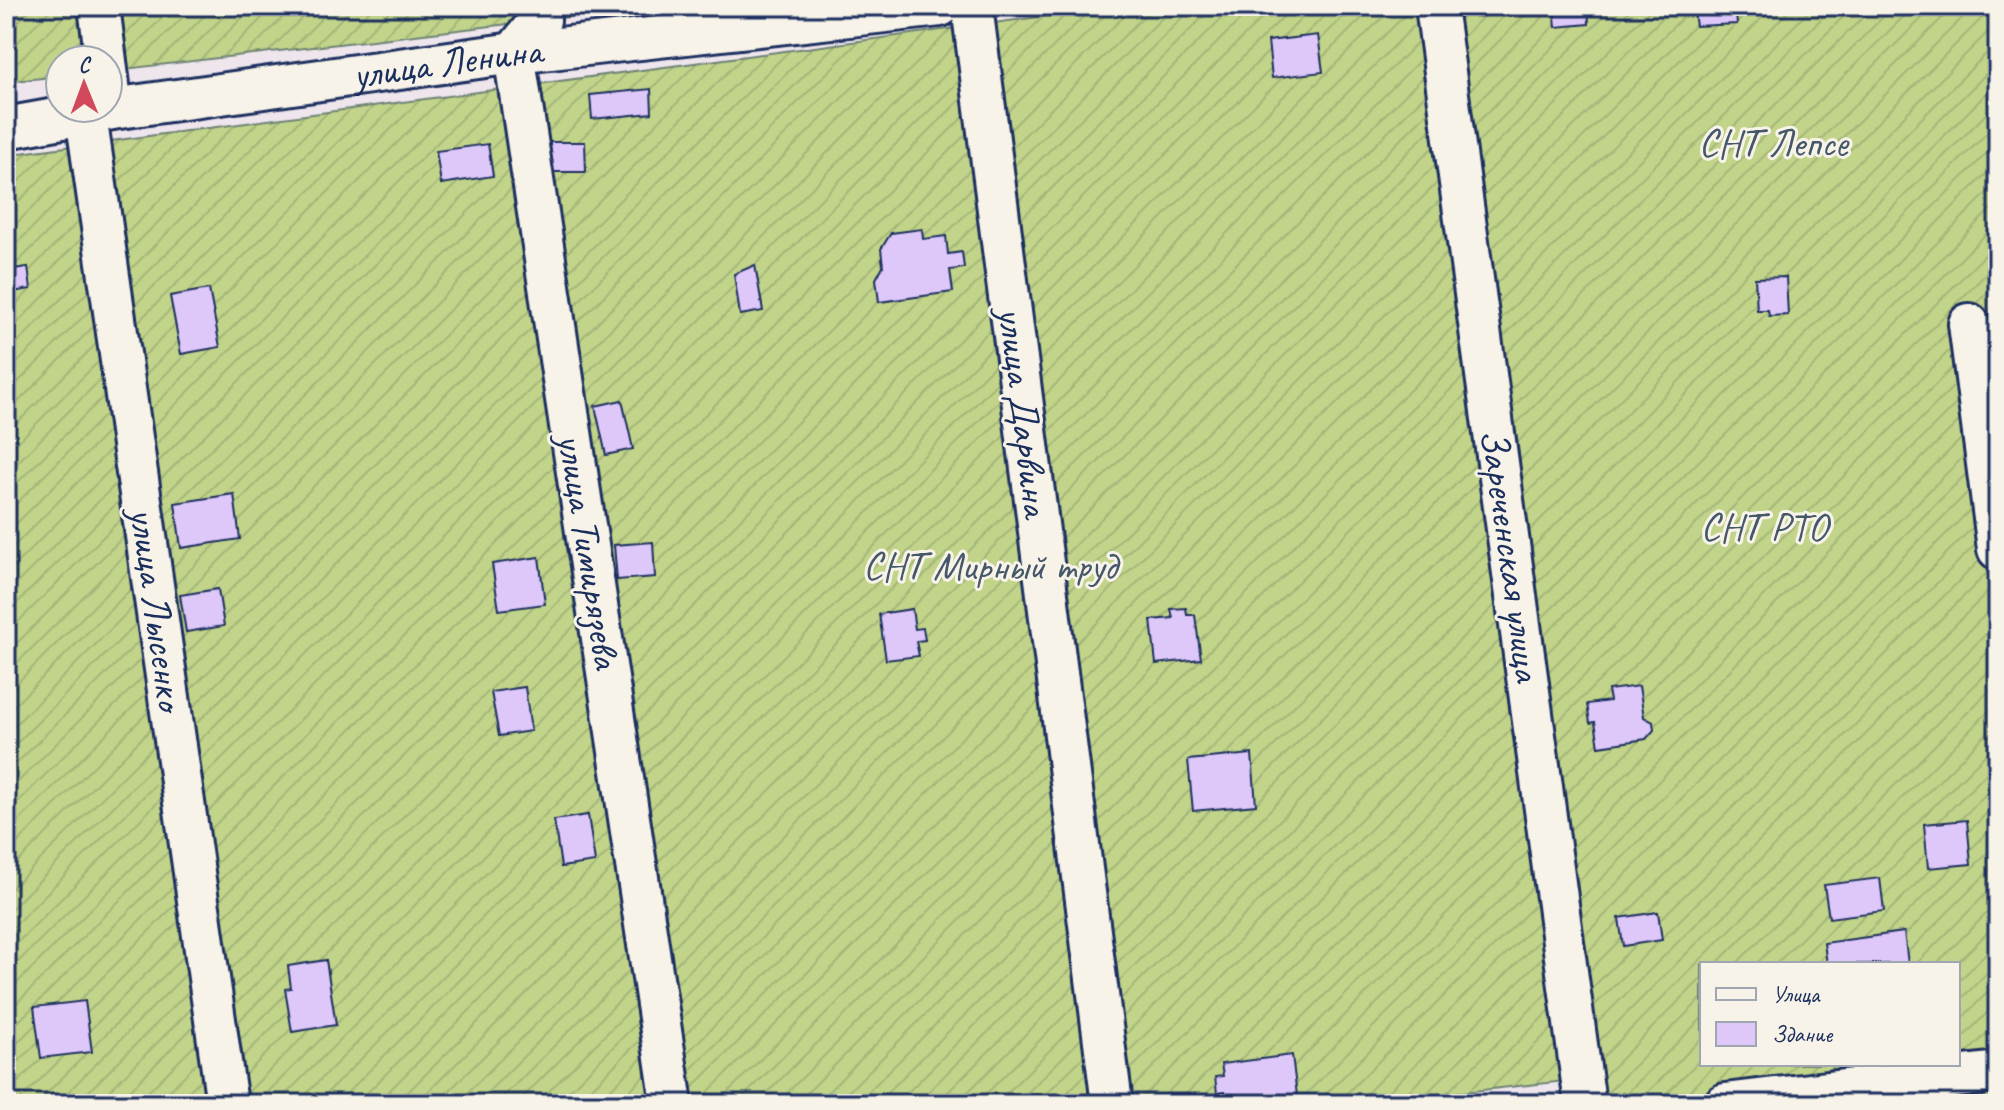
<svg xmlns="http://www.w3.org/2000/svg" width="2004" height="1110" font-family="Caveat,sans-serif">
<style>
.garden{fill:url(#garden-furrows);stroke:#6e8274;stroke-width:2;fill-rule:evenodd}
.building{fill:#ddc8f9;stroke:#1b2f5e;stroke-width:2}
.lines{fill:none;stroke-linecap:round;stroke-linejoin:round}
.minor-casing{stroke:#1b2f5e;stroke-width:46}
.minor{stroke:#f7f3e8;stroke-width:40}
.labels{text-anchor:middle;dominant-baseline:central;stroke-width:6;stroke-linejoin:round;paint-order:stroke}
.street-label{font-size:40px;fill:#1b2f5e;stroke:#f7f3e8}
.park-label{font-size:40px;fill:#445869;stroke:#f7f3e8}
</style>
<defs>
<pattern id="garden-furrows" width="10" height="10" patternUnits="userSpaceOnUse" patternTransform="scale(2)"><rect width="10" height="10" fill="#c1d489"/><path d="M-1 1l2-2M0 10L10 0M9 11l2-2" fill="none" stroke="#a5b679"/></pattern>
</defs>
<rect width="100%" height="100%" fill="#efe6ed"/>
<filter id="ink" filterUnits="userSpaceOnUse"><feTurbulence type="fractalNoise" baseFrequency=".0125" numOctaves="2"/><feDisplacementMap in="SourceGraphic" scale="16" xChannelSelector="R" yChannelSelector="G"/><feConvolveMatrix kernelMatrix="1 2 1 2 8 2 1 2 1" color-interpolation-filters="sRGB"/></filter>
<g filter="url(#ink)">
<g class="garden">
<polygon points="6,6 663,6 108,71 108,60 60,60 60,76 6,82"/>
<path d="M1121,6H1998V1104H1606L1602,1077L1353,1104H6V155ZM1702,964H1958V1064H1702Z"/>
</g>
<g class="building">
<polygon points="1554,6 1588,6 1589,24 1556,27"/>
<polygon points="1693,6 1735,6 1737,24 1696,26"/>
<polygon points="1318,35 1323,72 1272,78 1268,41"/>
<polygon points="651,89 652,113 592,119 590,95"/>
<polygon points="550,142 585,142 586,172 551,172"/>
<polygon points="488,144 493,176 441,184 436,151"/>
<polygon points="922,229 923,239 946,236 948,254 962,252 964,268 950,270 953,292 879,302 876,279 883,266 881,249 891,233"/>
<polygon points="755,265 763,311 740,315 734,274"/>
<polygon points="28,267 31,289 6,293 6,270"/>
<polygon points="1786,277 1788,315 1769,316 1768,310 1757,310 1755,278"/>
<polygon points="209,289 220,347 181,354 170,296"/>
<polygon points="622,400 633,449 606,455 595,406"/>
<polygon points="234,494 240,539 181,548 175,503"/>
<polygon points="653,542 655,577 617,580 614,545"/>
<polygon points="539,557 545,604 499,610 492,564"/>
<polygon points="218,589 224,626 186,632 180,595"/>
<polygon points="1186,608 1187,615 1195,615 1201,659 1156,664 1151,620 1173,618 1171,609"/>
<polygon points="912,609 915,629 923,628 925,640 916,641 919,656 886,660 879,614"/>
<polygon points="1639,686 1644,717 1653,722 1654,730 1646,739 1599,746 1595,722 1590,723 1587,704 1610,701 1608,690"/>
<polygon points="525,687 531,731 499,736 491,692"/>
<polygon points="1252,754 1256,805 1193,811 1188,760"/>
<polygon points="588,815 595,862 561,867 554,820"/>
<polygon points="1967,820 1971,864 1928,868 1924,824"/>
<polygon points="1880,878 1884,911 1829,918 1824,885"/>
<polygon points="1658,912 1662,940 1623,946 1619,918"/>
<polygon points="1904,932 1908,964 1827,964 1824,943"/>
<polygon points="326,960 336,1025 292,1032 285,989 291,988 288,966"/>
<polygon points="85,1001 92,1052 41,1058 34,1007"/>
<polygon points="1292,1055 1298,1104 1226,1104 1225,1092 1217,1093 1215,1077 1223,1076 1221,1064"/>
</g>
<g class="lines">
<defs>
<g id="minor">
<polyline points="99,6 112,109"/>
<polyline points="537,6 540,20 514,53 672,1104"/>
<polyline points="972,6 1112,1104"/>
<polyline points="1436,6 1585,1104"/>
<polyline points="86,115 227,1104"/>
<path id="s1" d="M6,128L112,109L514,53L940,6"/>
<polyline points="1969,324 1998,549"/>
<polyline points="1725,1104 1998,1072"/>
</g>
</defs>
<use href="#minor" class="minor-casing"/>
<use href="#minor" class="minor"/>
</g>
</g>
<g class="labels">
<g class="street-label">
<text stroke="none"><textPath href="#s1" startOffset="446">улица Ленина</textPath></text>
<text transform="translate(1024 412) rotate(83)">улица Дарвина</text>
<text transform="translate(589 551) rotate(81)">улица Тимирязева</text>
<text transform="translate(1511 555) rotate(82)">Зареченская улица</text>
<text transform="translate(157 609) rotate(82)">улица Лысенко</text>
</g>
<g class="park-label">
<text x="1773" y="143">СНТ Лепсе</text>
<text x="1764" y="527">СНТ РТО</text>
<text x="990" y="566">СНТ Мирный труд</text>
</g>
</g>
<rect width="2004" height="1110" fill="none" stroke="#f7f3e8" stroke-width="32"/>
<rect x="16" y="16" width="1972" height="1078" fill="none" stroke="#1b2f5e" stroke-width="3" filter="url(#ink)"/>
<rect x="1700" y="962" width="260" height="104" fill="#f7f3e8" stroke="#9fa5b1" stroke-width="2"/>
<rect x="1716" y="988" width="40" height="12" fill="#f7f3e8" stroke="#9fa5b1" stroke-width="2"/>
<text x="1772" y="1002" font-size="24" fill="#1b2f5e">Улица</text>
<rect x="1716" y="1022" width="40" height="24" fill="#ddc8f9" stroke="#9fa5b1" stroke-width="2"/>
<text x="1772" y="1042" font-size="24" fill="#1b2f5e">Здание</text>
<g transform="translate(84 84) rotate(359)"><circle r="38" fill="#f7f3e8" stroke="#9fa5b1" stroke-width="2"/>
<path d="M0-6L14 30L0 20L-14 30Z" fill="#d1495b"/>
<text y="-12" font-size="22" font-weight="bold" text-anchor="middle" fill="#1b2f5e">С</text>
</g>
</svg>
